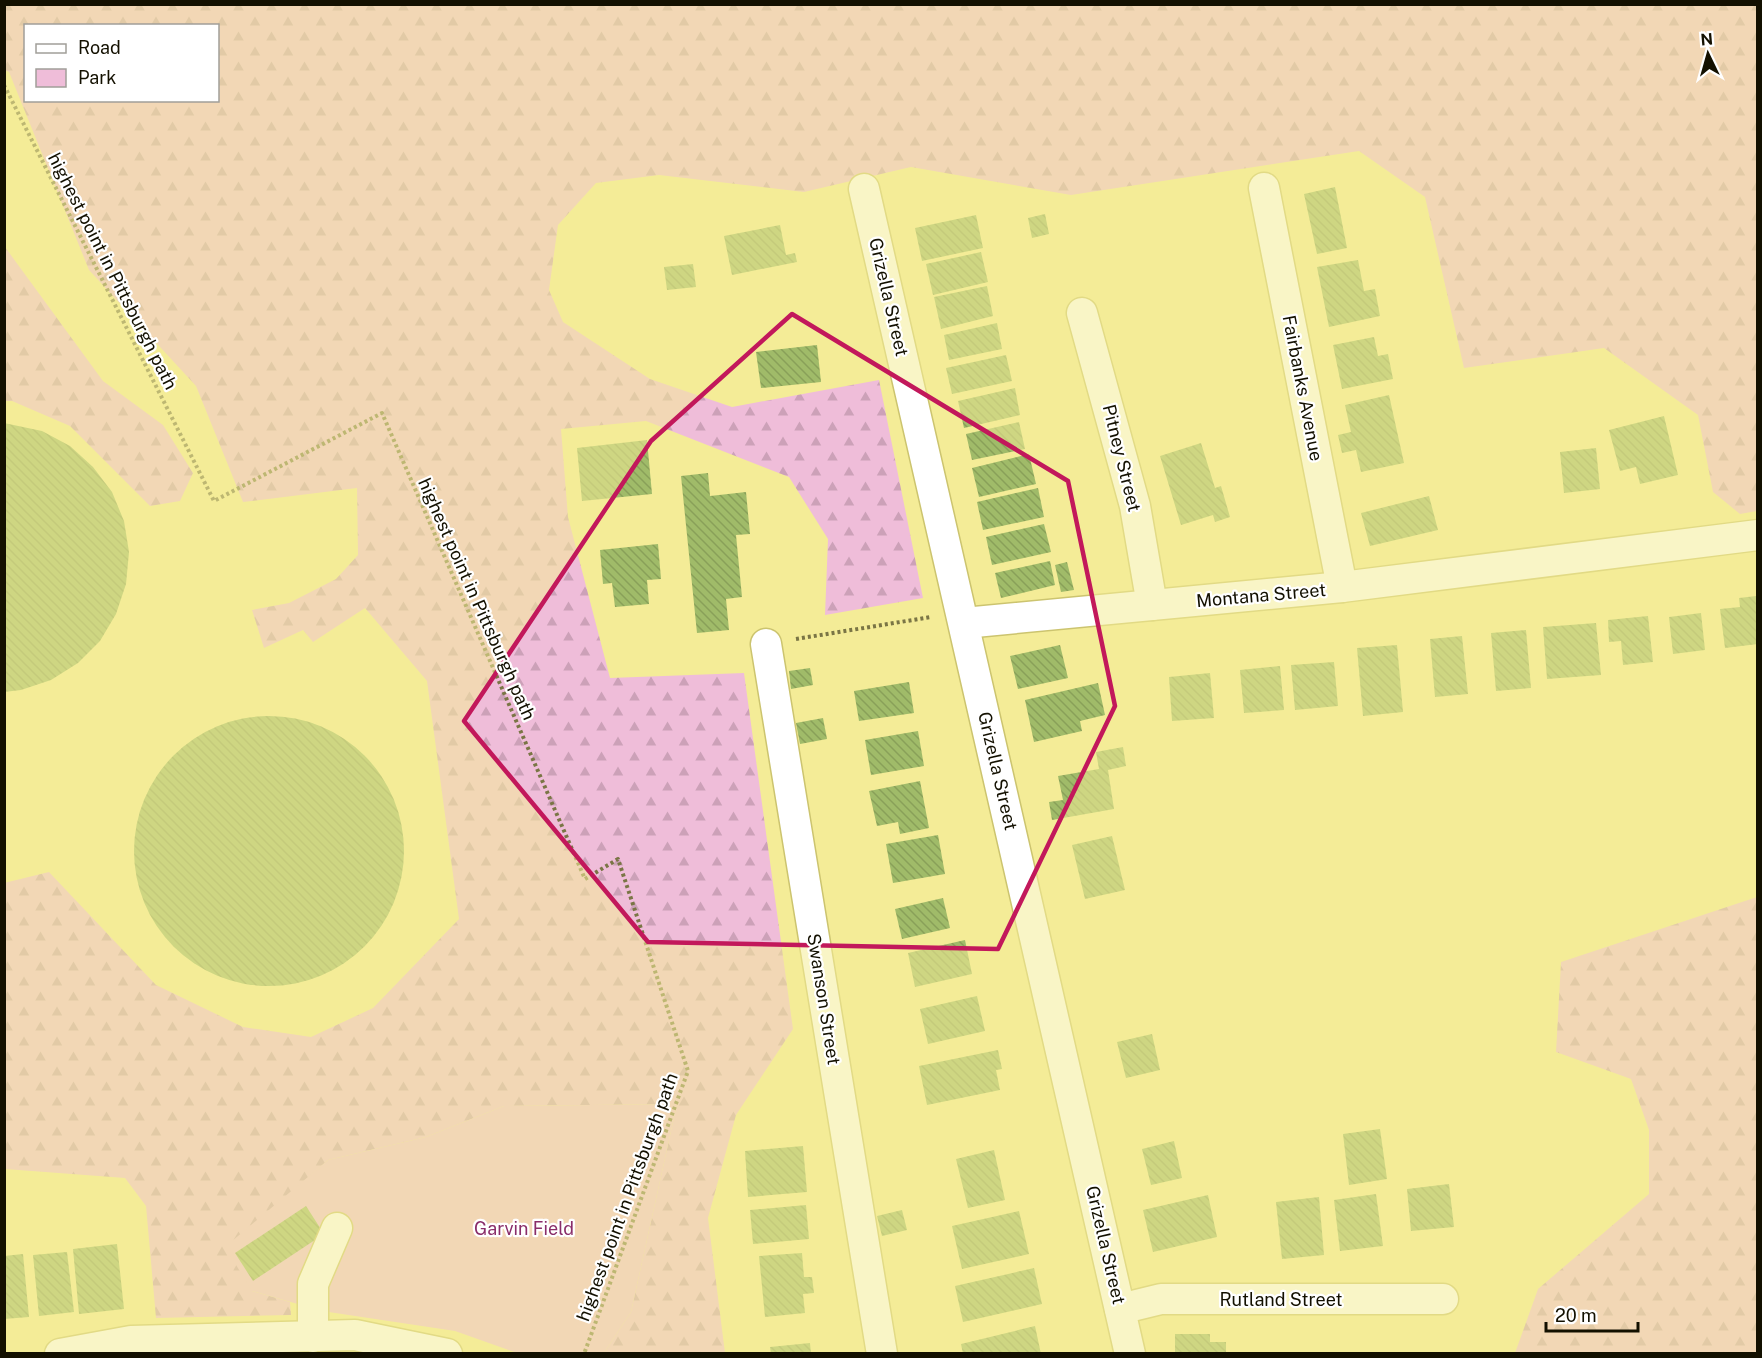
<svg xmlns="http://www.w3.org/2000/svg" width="1762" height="1358" font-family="'Public Sans',sans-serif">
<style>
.forest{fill:url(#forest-firs);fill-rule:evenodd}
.park{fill:#efbdd9}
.building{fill:url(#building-back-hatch)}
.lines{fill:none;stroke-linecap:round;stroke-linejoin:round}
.minor-casing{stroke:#ccc46f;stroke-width:33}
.path{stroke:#7a7545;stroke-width:4;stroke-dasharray:3 3;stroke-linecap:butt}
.minor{stroke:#fff;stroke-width:30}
.marked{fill:none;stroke:#c2185b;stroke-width:4.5;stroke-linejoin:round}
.labels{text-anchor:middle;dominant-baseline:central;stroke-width:4.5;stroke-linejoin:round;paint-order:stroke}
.street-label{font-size:18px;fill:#131000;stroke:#fff}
.park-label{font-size:18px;fill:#892d69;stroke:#fff}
</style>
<defs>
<pattern id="forest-firs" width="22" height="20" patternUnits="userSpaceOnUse" patternTransform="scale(1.5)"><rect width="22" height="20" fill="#efbdd9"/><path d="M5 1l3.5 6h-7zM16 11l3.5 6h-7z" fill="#cca1b8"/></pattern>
<pattern id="building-back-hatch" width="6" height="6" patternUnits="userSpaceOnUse" patternTransform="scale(1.5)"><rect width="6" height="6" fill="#a0bb69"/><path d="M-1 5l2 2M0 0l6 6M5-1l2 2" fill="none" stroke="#89a059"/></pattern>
</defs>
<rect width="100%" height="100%" fill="#f4ec97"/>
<g class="forest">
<path d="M5,5H1757V511L1740,514L1713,492L1698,415L1604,348L1464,368L1425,197L1359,151L1071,195L911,167L804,192L659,175L596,183L558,225L549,290L563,322L650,379L732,407L879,380L923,598L825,615L828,539L789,477L646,421L561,429L568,517L610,678L744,673L793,1029L736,1115L708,1218L725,1353H604L631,1312L677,1104L504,1106L426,1137L328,1160L300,1185L252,1291L290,1302L291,1315L156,1318L146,1206L125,1178L5,1169L4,883L49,872L156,985L243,1027L311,1037L373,1008L459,919L427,681L365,608L313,642L303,630L264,648L252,610L289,603L336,579L358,555L357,488L243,502L196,386L89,270L9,72L5,70ZM26,26H218V100H26Z"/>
<polygon points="5,247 103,381 163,425 193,473 180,501 150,506 70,426 12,401 5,401"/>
<polygon points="1757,897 1757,1353 1515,1353 1538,1289 1649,1194 1649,1130 1631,1079 1556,1052 1561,962"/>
</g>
<polygon class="park" points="677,1104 631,1312 604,1353 517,1353 455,1331 322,1311 252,1291 225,1247 328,1160 426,1137 504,1106"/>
<g class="building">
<polygon points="1335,187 1347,248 1317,254 1304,194"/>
<polygon points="1045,214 1049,234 1032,238 1028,218"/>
<polygon points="976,215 983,248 922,261 915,228"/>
<polygon points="780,225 786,255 795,253 797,262 732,275 724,236"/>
<polygon points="981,252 988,282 933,295 926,264"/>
<polygon points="1358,260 1364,291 1375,289 1380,316 1329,327 1317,267"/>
<polygon points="693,264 696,287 667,290 664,267"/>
<polygon points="987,286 993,316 941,329 934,297"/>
<polygon points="997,323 1002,349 949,360 944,335"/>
<polygon points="1374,337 1378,356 1388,354 1393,379 1342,389 1333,345"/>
<polygon points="817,345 821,382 761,388 756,352"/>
<polygon points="1006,355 1012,381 952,394 946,368"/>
<polygon points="1015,388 1020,415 964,428 958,401"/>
<polygon points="1389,395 1404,463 1361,472 1356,450 1342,453 1338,435 1351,432 1345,405"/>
<polygon points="1664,416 1678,475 1640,484 1636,467 1620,471 1609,430"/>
<polygon points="1019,422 1025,449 972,460 966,434"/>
<polygon points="4,423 42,431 70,446 93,467 112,492 124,521 129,552 126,584 116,614 100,641 78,663 51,680 21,690 4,692"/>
<polygon points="647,440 652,494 582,501 577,448"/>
<polygon points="1201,443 1215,488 1221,486 1230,517 1215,522 1213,515 1181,525 1160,456"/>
<polygon points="1596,448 1600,489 1564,493 1560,452"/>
<polygon points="1029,454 1036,484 979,497 972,468"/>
<polygon points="708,473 710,496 746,492 750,534 736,535 742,597 726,599 729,630 697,633 681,476"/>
<polygon points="1038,488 1044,517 983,530 977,502"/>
<polygon points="1429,496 1438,530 1370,546 1361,513"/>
<polygon points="1044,524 1051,552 992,565 986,537"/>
<polygon points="658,544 661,579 647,580 649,604 615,607 612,583 603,584 600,550"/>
<polygon points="1050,561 1055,585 1001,598 995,573"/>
<polygon points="1067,562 1074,590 1061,592 1055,565"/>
<polygon points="1756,596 1758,644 1725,648 1720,609 1740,607 1739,598"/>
<polygon points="1701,613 1705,650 1673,654 1669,617"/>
<polygon points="1648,616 1653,662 1623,665 1621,641 1609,642 1608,620"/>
<polygon points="1596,623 1601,675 1547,679 1543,627"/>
<polygon points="1526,630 1531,688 1496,691 1491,633"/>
<polygon points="1462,636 1468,694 1435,697 1430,639"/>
<polygon points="1060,645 1068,678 1018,689 1010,656"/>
<polygon points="1397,645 1403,712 1363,716 1357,648"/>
<polygon points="1334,662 1338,706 1295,710 1291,665"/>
<polygon points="1280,666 1284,710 1244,713 1240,670"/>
<polygon points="810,668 813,685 791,689 789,671"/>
<polygon points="1210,673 1214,718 1172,721 1169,677"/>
<polygon points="909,682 914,713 859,721 854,691"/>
<polygon points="1098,683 1105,715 1080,721 1082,731 1034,742 1025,700"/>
<circle cx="269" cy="851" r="135"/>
<polygon points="823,718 827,739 800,744 796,723"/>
<polygon points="918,731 924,766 871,775 865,740"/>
<polygon points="1123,747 1126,766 1108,770 1114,809 1052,820 1049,802 1063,800 1058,776 1099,769 1096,752"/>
<polygon points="920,781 929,828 900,834 898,822 877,826 869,791"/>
<polygon points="938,835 945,874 893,883 886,844"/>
<polygon points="1112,836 1125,890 1085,899 1072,845"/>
<polygon points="943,898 950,928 902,939 895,909"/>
<polygon points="965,940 972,974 915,987 908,953"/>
<polygon points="977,996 985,1031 928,1044 920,1009"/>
<polygon points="1152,1034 1160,1070 1126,1078 1117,1042"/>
<polygon points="998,1050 1002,1069 996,1070 1000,1090 927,1105 919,1066"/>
<polygon points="1380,1129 1387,1179 1349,1185 1343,1134"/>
<polygon points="1174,1141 1182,1178 1151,1185 1142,1149"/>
<polygon points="803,1146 807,1192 748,1197 745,1151"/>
<polygon points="994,1150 1005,1200 968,1208 956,1159"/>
<polygon points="1449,1184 1454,1227 1411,1231 1407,1189"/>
<polygon points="1376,1194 1383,1246 1340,1251 1334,1200"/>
<polygon points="1208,1195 1217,1237 1153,1252 1143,1210"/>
<polygon points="1319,1197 1324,1255 1282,1259 1276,1202"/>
<polygon points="806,1205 809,1239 753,1244 750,1210"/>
<polygon points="306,1206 324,1234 253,1281 235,1253"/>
<polygon points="902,1210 907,1230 882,1236 877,1216"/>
<polygon points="1019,1211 1029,1254 962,1269 952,1226"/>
<polygon points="117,1244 124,1309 79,1314 73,1249"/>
<polygon points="67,1252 74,1312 39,1316 33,1255"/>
<polygon points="802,1253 804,1277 812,1277 814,1293 803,1294 805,1313 765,1317 759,1256"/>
<polygon points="23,1254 29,1317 4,1319 4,1256"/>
<polygon points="1034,1268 1042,1304 963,1322 955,1286"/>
<polygon points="1035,1326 1041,1354 963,1354 961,1344"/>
<polygon points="1175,1334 1210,1334 1210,1342 1226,1342 1226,1354 1175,1354"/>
<polygon points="810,1343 811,1354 771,1354 770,1347"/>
</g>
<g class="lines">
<defs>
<g id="minor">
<polyline points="1264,188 1342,587"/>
<polyline points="864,189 1130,1354"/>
<polyline points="1082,313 1135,506 1152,605"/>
<polyline points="964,623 1342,587 1758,535"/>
<polyline points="766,644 882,1354"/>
<polyline points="1120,1309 1161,1299 1443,1299"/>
<polyline points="313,1337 313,1284 337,1228"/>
<polyline points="60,1354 131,1341 355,1335 447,1354"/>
</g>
</defs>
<use href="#minor" class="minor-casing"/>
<g class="path">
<polyline points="4,85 214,501 382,413 585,879 618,859 688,1071 584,1354"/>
<polyline points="796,639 931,617"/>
</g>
<use href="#minor" class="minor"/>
</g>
<path d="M0 0H1762V1358H0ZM792,314L1068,481L1115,706L998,949L648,942L464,721L651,441Z" fill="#f4ec97" fill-opacity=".55" fill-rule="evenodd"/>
<path class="marked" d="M792,314L1068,481L1115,706L998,949L648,942L464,721L651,441Z"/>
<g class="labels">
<g class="street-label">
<text transform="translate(113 271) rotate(63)">highest point in Pittsburgh path</text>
<text transform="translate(889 297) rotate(77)">Grizella Street</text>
<text transform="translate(1303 388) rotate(79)">Fairbanks Avenue</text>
<text transform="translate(1122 458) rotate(76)">Pitney Street</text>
<text transform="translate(1261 595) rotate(-5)">Montana Street</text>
<text transform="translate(477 599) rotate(66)">highest point in Pittsburgh path</text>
<text transform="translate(998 771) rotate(77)">Grizella Street</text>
<text transform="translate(824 999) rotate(81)">Swanson Street</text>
<text transform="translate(627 1197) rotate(-70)">highest point in Pittsburgh path</text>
<text transform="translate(1106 1245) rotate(77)">Grizella Street</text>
<text x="1281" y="1299">Rutland Street</text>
</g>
<g class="park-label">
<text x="524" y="1228">Garvin Field</text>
</g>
</g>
<rect width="1762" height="1358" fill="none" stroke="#131000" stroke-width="12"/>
<rect x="24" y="24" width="195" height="78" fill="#ffffff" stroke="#a19f99" stroke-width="1.5"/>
<rect x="36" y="44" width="30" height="9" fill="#ffffff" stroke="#a19f99" stroke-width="1.5"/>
<text x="78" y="54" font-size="18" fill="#131000">Road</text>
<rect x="36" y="69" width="30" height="18" fill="#efbdd9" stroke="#a19f99" stroke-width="1.5"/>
<text x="78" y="84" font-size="18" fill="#131000">Park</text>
<g transform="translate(1708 54) rotate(355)" stroke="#ffffff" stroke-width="4.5" paint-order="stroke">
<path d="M0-4.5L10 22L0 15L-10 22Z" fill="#131000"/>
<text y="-9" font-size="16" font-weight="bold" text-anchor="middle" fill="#131000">N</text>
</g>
<path d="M1546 1322v9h92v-9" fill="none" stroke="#131000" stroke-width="3"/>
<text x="1555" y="1322" font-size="18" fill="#131000" stroke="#ffffff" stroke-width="4.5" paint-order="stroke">20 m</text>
</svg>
